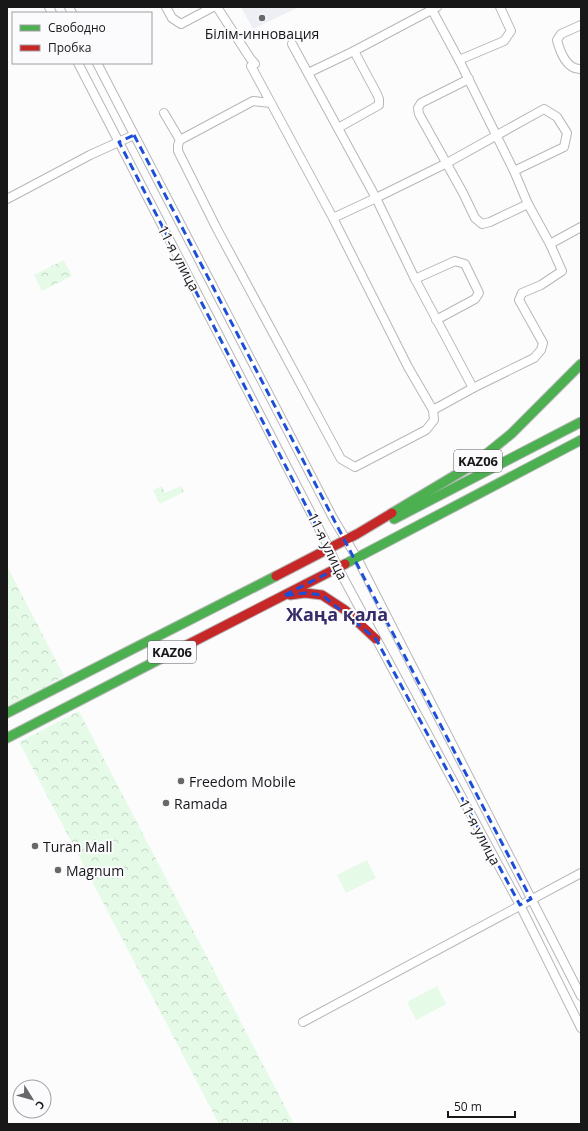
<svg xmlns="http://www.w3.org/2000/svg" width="588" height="1131" font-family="'Open Sans',sans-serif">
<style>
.built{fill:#edeff5}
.park{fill:url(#park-crowns)}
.pitch{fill:#e5fbe8}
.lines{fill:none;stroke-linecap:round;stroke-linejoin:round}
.street-casing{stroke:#b7b7b8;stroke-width:10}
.fast-casing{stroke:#b7b7b8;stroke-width:11}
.jam-casing{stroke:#b7b7b8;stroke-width:11}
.street{stroke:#fff;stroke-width:8}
.fast{stroke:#4caf50;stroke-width:9}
.jam{stroke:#c62828;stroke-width:9}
.marked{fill:none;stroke:#1d4ed8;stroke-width:3;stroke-dasharray:8 5;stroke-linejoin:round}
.poi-dot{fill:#686869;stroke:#fbfbfe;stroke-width:1.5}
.labels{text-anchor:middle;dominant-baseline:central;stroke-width:4;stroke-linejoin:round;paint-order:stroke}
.shield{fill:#fbfbfe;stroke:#5c5c5e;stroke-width:1}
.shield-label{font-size:13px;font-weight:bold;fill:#181819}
.poi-label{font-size:14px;fill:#181819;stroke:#fbfbfe;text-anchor:start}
.street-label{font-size:14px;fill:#181819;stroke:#fbfbfe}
.district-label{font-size:18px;font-weight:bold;fill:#352b66;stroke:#fbfbfe}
</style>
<defs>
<pattern id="park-crowns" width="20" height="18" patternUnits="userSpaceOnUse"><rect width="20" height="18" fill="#e5fbe8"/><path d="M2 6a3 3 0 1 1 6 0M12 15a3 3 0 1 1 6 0" fill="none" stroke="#c4d6c6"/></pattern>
</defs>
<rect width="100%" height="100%" fill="#fcfcfd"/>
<polygon class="built" points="241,7 299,7 253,29"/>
<g class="park">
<polygon points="64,260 72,276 42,291 34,275"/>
<polygon points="162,486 165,493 181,486 184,492 160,504 153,490"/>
<polygon points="7,566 64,676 7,709"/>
<polygon points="79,711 294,1124 219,1124 19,742"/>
</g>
<g class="pitch">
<polygon points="367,860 376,878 346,893 337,875"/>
<polygon points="437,986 446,1004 416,1020 407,1002"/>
</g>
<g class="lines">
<defs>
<g id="street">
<polyline points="49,7 52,13"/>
<polyline points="69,7 72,13"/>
<polyline points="166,7 172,18 181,24 213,7"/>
<polyline points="217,7 250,58 255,64"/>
<polyline points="432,10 459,60 514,171 528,204 550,244 562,271 541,285 522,293 519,300 543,343 541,350 534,358 473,388 415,279 376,198 447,163 544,109 557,117 567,133 564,147 514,171"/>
<path d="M581,25L561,34L557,40C560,52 567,70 581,69"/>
<polyline points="292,44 376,198 333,218"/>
<polyline points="459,60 504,41 511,31 500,7"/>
<polyline points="78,63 329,548 338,568 520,905 581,1028"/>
<polyline points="97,63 333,518 357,558 581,996"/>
<polyline points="251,66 333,218 408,367 433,410 434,420 426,430 355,467 341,459 217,229 178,151 178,145 180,140 253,101 271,103"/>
<polyline points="308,73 354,51 437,7"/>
<polyline points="469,79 421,103 418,108 419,114 463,193 475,218 482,224 490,222 528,204"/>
<polyline points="164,113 180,140"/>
<polyline points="338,128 379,105 379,99 377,94 354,51"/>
<polyline points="7,199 90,155 134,135"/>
<polyline points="550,244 581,227"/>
<polyline points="415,279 455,261 465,264 479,293 475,299 436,320"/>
<polyline points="433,410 473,388"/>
<polyline points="303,1022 581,873"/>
</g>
<g id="fast">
<polyline points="392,513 474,464 511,434 581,364"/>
<polyline points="394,519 581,422"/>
<polyline points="345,564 581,440"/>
<polyline points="7,713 276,576"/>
<polyline points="7,738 189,644"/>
</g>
<g id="jam">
<polyline points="276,576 357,534 392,513"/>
<polyline points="290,595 305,593 322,595 345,610 376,639"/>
<polyline points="189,644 345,564"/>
</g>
</defs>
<use href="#street" class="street-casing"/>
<use href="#fast" class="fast-casing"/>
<use href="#jam" class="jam-casing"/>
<use href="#street" class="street"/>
<use href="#fast" class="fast"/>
<use href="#jam" class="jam"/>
</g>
<path class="marked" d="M134,135L531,899L520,905L376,639L322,595L305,593L283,596L338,568L119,142Z"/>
<g class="poi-dot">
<circle cx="262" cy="18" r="4"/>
<circle cx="181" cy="781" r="4"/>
<circle cx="166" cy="803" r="4"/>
<circle cx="35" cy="846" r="4"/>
<circle cx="58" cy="870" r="4"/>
</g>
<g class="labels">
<g class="shield">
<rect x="454" y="450" width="48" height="22" rx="3"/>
<rect x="148" y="641" width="48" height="22" rx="3"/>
</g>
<g class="shield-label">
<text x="478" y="461">KАZ06</text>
<text x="172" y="652">KАZ06</text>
</g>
<g class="poi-label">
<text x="262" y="33" text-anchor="middle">Білім-инновация</text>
<text x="189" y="781">Freedom Mobile</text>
<text x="174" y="803">Ramada</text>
<text x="43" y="846">Turan Mall</text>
<text x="66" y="870">Magnum</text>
</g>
<g class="street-label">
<text transform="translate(179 258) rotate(62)">11-я улица</text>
<text transform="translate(328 546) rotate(64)">11-я улица</text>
<text transform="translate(480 832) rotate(62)">11-я улица</text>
</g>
<g class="district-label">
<text x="337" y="614">Жаңа қала</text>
</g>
</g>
<rect width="588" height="1131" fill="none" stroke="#181819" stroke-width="16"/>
<rect x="12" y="12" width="140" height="52" fill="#fbfbfe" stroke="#a0a0a2"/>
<rect x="20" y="25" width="20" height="6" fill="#4caf50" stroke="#a0a0a2"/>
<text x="48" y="32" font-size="12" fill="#181819">Свободно</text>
<rect x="20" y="45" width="20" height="6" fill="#c62828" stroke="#a0a0a2"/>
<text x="48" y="52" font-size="12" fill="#181819">Пробка</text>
<g transform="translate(32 1099) rotate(127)"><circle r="19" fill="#fbfbfe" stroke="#a0a0a2"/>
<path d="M0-3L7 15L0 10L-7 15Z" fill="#686869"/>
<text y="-6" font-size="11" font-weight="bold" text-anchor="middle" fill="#181819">С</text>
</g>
<path d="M448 1111v6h67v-6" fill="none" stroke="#181819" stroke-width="2"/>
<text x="454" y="1111" font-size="12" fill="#181819" stroke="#fbfbfe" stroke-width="3" paint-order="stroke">50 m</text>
</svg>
